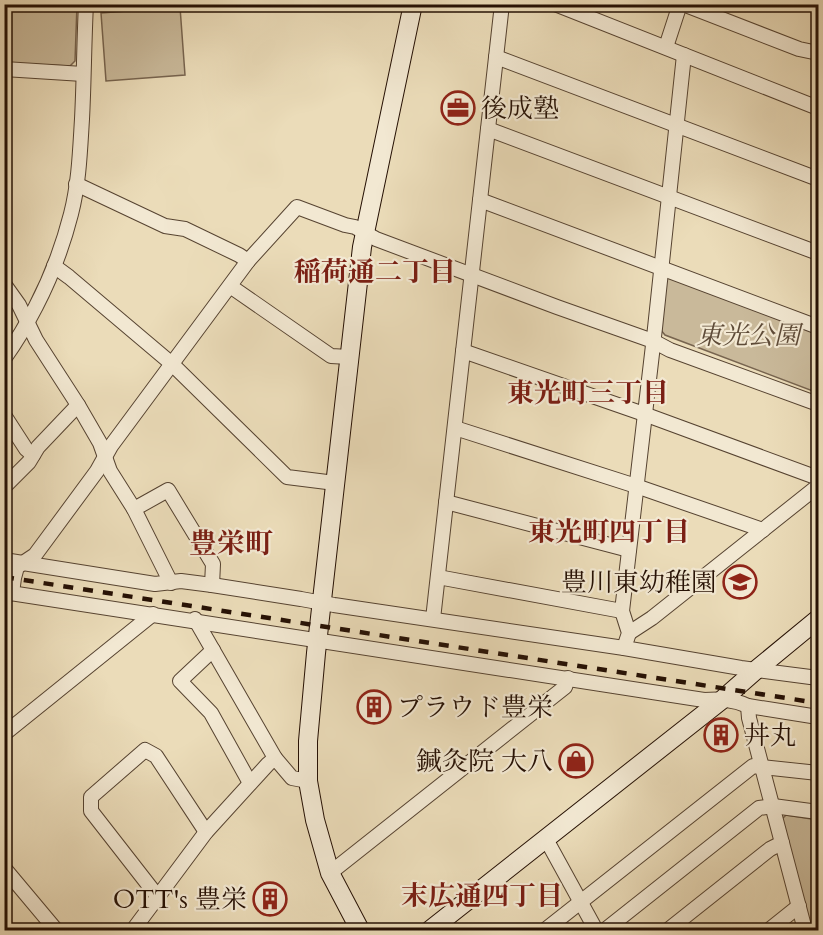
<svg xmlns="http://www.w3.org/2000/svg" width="823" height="935" font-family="Cardo,'Noto Serif JP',serif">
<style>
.green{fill:#c9b99a;stroke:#77644f;stroke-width:1.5}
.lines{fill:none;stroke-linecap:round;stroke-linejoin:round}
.street-casing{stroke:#564331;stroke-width:16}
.secondary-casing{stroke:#251004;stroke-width:20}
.street{stroke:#f2e8d2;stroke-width:14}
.secondary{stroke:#f2e8d2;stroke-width:18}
.rail{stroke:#251004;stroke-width:4.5;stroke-dasharray:10 10;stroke-linecap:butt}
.labels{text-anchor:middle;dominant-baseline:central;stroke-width:4.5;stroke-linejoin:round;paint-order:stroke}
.poi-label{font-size:26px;fill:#251004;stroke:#f2e8d2;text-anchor:start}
.park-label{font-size:26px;font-style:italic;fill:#5e4b38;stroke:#f2e8d2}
.neighbourhood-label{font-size:27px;font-weight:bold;fill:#7a1f14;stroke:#f2e8d2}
.quarter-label{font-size:28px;font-weight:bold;fill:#7a1f14;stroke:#f2e8d2}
</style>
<rect width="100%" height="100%" fill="#ebdcb9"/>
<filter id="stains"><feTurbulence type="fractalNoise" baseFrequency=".00333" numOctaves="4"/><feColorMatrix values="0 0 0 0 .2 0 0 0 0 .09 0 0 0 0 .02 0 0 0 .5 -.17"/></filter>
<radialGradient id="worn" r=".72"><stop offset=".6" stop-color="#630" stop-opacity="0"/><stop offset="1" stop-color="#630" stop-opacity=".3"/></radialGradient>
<g class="green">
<polygon points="4,5 77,5 75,61 70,66 5,63"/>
<polygon points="180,7 185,75 106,81 101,13"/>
<polygon points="670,276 818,331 818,393 665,335 660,329 665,279"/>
<polygon points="786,815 818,820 818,930 811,930 781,820"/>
</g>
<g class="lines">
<defs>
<g id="street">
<polyline points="555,4 813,106 818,107"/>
<polyline points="683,4 799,49 818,53"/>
<polyline points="666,47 680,4"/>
<polyline points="496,57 818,179"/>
<polyline points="4,69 83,74"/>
<polyline points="488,129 818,253"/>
<polyline points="76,184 165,226 185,229 239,255 248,261"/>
<polyline points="480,200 818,327"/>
<polyline points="54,266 69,277 172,364 287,477 335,483"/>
<polyline points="4,284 19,305 36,340 78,405 100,443 110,471 134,509 171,583"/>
<polyline points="230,286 331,356 349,357"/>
<polyline points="463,351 644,414 818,478"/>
<path d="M4,359C35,315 58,265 71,214C79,183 80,151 82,119C84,81 84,43 86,4"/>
<polyline points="4,415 26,449 33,455"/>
<polyline points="455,428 636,486 763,530"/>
<polyline points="4,487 29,462 38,447 78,405"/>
<polyline points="446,502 629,550"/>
<polyline points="134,509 168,490 213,564 212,585"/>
<polyline points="4,560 155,584 181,581 212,585 301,599 334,605 624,648 741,668 818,678"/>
<polyline points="438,577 622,611"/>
<path d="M4,592C238,626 471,663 704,700C720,699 733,699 748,706L818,717"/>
<polyline points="4,596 12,593 14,578 17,567 35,555 97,471 111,446 248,261 297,207 345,225 355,227 376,239 557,307 653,341 670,350 818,404"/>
<polyline points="195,619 275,758"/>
<polyline points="433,619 502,4"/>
<polyline points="629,633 652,618 818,486"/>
<polyline points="624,648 629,633 622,611 655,328 684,55"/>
<polyline points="213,650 180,681 211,713 250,783"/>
<polyline points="748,706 749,718 805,930"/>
<polyline points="4,734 153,614"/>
<polyline points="546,839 596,930"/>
<polyline points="4,868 56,930"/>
<polyline points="330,873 565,687 568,678"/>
<polyline points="158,897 91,811 91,797 145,750 156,756 206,832"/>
<polyline points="133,930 206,832 268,764 275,758 292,778 308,781"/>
<polyline points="545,930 753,766 818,773"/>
<polyline points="605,930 759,808 773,806 818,812"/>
<polyline points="668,930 770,849 782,843"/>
<polyline points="769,930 799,906"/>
</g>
<g id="secondary">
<polyline points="360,930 330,873 315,820 308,781 308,741 316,653 362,247 413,4"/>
<polyline points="430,930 723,699 756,670 818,619"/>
</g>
</defs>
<use href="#street" class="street-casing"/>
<use href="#secondary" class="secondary-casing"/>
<use href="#street" class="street"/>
<use href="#secondary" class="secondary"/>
<polyline class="rail" points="4,577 818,703"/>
</g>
<defs>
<symbol id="office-ring" viewBox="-11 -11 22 22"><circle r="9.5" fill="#f2e8d2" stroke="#8f2418" stroke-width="1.5"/><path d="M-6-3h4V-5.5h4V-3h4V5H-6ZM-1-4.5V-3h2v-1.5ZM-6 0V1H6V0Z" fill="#8f2418"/></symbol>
<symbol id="school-ring" viewBox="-11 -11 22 22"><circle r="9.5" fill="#f2e8d2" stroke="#8f2418" stroke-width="1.5"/><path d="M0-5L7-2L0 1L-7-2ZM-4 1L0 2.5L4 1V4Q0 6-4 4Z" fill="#8f2418"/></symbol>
<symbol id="building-ring" viewBox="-11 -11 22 22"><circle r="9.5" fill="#f2e8d2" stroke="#8f2418" stroke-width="1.5"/><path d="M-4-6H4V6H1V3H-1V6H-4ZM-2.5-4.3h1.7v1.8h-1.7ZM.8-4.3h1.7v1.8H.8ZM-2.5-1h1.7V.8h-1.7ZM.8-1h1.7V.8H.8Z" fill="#8f2418"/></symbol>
<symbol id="shop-ring" viewBox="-11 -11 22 22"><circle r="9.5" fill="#f2e8d2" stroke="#8f2418" stroke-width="1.5"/><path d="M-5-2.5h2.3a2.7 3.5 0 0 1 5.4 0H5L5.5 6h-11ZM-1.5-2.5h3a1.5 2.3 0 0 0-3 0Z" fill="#8f2418"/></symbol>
</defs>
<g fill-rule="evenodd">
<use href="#office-ring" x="439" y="89" width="38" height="38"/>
<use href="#school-ring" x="721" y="563" width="38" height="38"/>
<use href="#building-ring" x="355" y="688" width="38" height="38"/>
<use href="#building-ring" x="702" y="716" width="38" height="38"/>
<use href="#shop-ring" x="557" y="742" width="38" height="38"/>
<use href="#building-ring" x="251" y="880" width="38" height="38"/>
</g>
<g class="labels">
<g class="poi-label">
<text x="481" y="108">後成塾</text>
<text x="717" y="582" text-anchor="end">豊川東幼稚園</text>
<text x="397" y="707">プラウド豊栄</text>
<text x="744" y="735">丼丸</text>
<text x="553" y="761" text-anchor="end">鍼灸院 大八</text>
<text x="247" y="899" text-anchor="end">OTT's 豊栄</text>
</g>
<g class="park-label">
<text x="748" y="335">東光公園</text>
</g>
<g class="neighbourhood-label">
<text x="375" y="272">稲荷通二丁目</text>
<text x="588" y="393">東光町三丁目</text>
<text x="609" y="532">東光町四丁目</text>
<text x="482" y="896">末広通四丁目</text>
</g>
<g class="quarter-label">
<text x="231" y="544">豊栄町</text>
</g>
</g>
<rect width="823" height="935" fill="none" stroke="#ebdcb9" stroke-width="24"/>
<rect x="6" y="6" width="811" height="923" fill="none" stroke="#251004" stroke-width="3"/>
<rect x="12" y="12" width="799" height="911" fill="none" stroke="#251004" stroke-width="1.5"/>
<rect width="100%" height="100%" filter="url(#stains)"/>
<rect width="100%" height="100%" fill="url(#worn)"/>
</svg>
